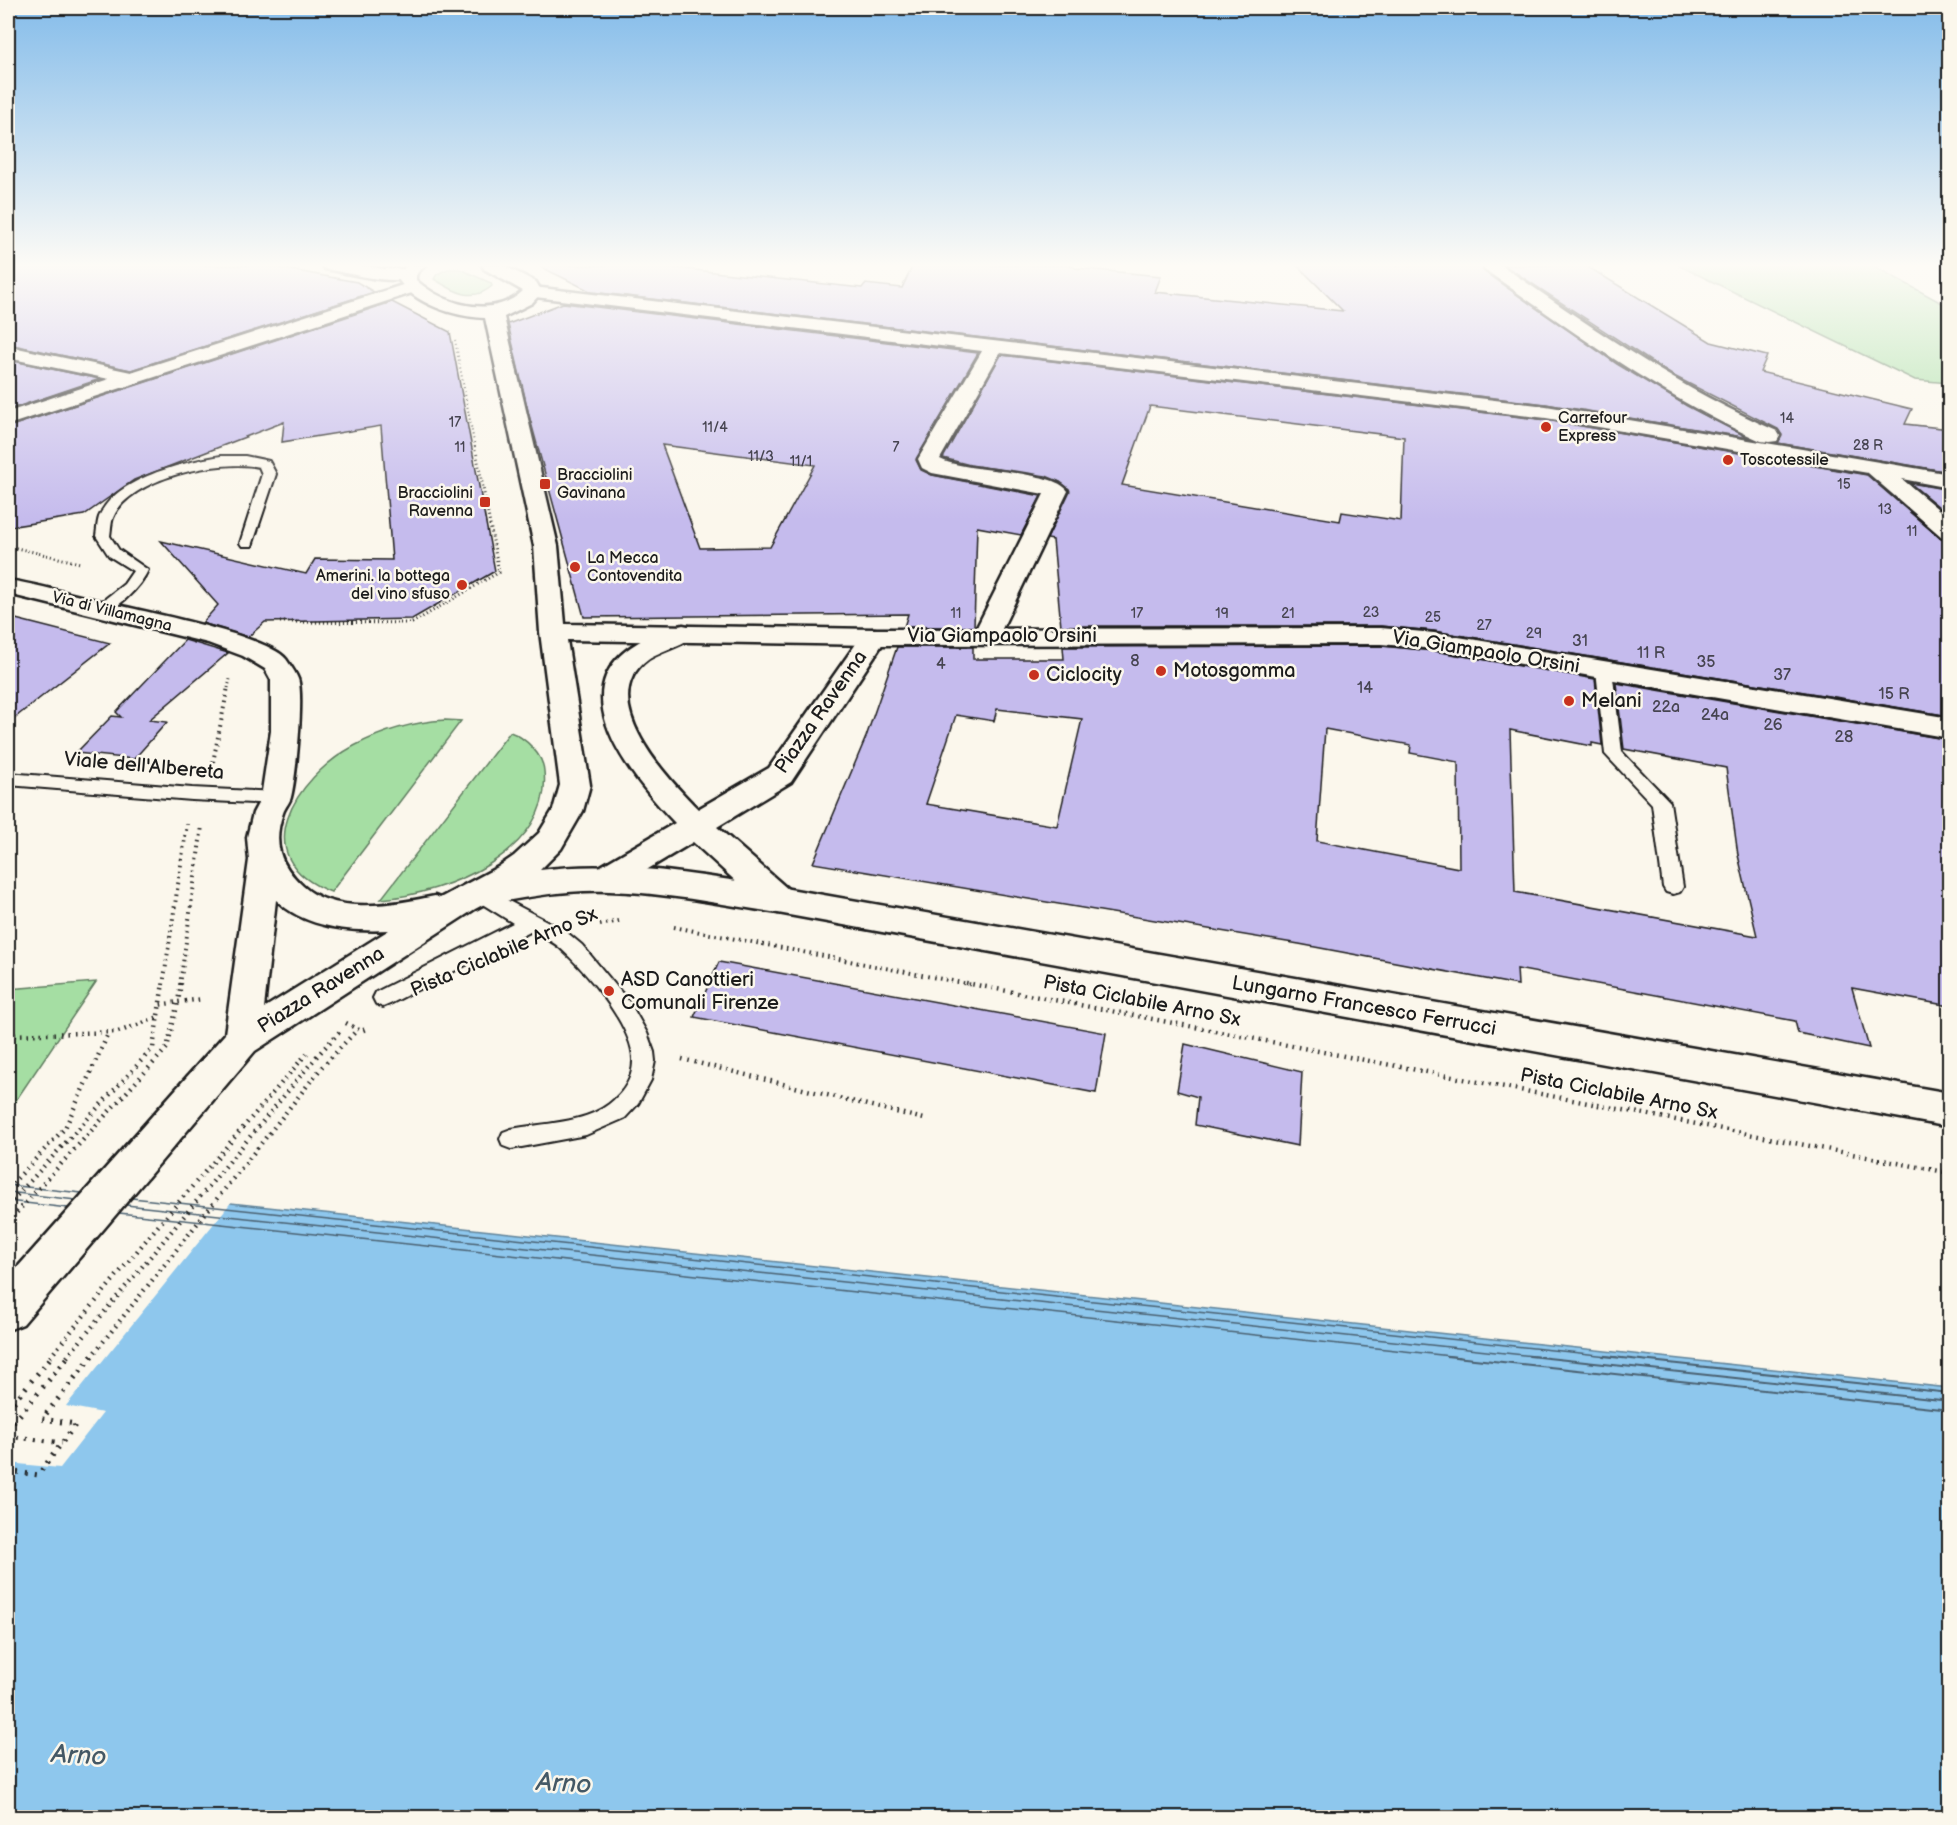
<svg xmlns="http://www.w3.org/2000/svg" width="1957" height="1825" font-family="'Balsamiq Sans',sans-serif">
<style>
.green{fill:#a5dea3;stroke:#607d60;stroke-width:1.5}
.water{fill:#8ec7ed;stroke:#608399;stroke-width:1.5}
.pier{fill:#fbf7ec}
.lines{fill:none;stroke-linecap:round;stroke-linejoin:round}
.shore-far1{stroke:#4a6070;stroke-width:1.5}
.shore{stroke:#4a6070;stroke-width:2}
.building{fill:#c5bbed;stroke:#1c1c1c;stroke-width:1.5;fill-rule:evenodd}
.lane-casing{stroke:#1c1c1c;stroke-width:4}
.street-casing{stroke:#1c1c1c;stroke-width:5}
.secondary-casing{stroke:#1c1c1c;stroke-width:5}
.path-far4{stroke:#1c1c1c;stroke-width:2;stroke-dasharray:1 3;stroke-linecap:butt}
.path-far3{stroke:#1c1c1c;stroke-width:3;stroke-dasharray:1 3;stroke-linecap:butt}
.path-far2{stroke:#1c1c1c;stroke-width:4;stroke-dasharray:1.5 4.5;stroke-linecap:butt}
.path-far1{stroke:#1c1c1c;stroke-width:4.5;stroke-dasharray:1.5 5;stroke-linecap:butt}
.path{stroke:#1c1c1c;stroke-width:5;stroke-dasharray:2 7;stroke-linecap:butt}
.lane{fill:#fbf7ec;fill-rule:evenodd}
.street{fill:#fbf7ec;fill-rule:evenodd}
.secondary{fill:#fbf7ec;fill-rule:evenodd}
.poi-dot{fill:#c8321e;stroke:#fbf7ec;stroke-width:2}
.labels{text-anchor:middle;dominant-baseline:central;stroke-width:5;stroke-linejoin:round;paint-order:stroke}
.far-number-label{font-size:14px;fill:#464450}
.far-poi-label{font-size:16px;fill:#1c1c1c;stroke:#fbf7ec;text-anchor:start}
.far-street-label{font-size:16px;fill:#1c1c1c;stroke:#fbf7ec}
.number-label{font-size:16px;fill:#464450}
.street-label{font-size:20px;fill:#1c1c1c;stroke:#fbf7ec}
.poi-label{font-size:20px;fill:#1c1c1c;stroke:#fbf7ec;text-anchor:start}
.near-water-label{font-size:26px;font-style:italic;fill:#445865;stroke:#fbf7ec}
</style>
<rect width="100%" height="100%" fill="#fbf7ec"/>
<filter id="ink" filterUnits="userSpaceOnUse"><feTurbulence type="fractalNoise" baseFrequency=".0167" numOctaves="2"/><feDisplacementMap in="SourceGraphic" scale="12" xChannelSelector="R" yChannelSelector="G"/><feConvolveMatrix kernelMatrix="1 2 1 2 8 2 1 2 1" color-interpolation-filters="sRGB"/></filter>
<g filter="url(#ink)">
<g class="green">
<polygon points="1678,265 1872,265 1949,307 1949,383 1915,380"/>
<path d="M448,269H460L491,283L492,286C472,304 452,290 434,279L437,274Z"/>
<path d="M445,720L461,721L331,892C244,858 295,778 354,746C382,731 413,722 445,720Z"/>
<path d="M510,732C525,737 543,755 544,771C553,852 446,894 381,899Z"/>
<polygon points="96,982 8,1112 8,989"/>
</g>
<polygon class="water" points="8,1179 1949,1388 1949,1817 8,1818"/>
<polygon class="pier" points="8,1176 233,1200 66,1406 103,1413 60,1468 8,1463"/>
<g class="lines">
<g class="shore-far1">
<polyline points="8,1185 82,1193"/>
<polyline points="8,1192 76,1200"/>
<polyline points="132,1198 1617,1357"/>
<polyline points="8,1201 68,1208"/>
<polyline points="126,1205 1543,1357"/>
<polyline points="119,1213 1460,1357"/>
</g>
<g class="shore">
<polyline points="1446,1356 1950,1410"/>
<polyline points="1529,1356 1950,1401"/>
<polyline points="1603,1356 1950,1393"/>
</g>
</g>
<g class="building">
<polygon points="8,265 264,265 357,282 374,292 131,370 8,344"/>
<polygon points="537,265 649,265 862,288 865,284 902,288 913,265 1071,265 1075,268 1161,276 1155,292 1343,311 1297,265 1480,265 1483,271 1617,364 1687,406 1749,438 1546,404 592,292"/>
<polygon points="1504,265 1585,265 1711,342 1767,356 1760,372 1912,409 1905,424 1950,429 1950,472 1778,443 1782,435 1778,429 1670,374"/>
<polygon points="392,302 450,332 495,571 412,619 265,622 248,637 202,623 218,605 161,541 306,574 315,559 392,560 381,426 282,442 284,422 134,480 84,515 8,527 8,427"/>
<path d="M563,303L978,353L916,460L921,470L932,475L1041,496L1021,535L977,527L974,627H904L908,614L584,617L529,415L508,324ZM662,445L815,465L770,547L700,548Z"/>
<path d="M1001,355L1546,420L1867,475L1941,539L1950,541V716L1434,631L1381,626H1061L1053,540L1047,539L1069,489L1060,482L1046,476L970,465L943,458ZM1150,406L1404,437L1401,521L1342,512L1340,521L1122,485Z"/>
<polygon points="8,360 100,379 8,410"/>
<polygon points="1910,483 1950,490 1950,516"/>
<polygon points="8,617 110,643 8,723"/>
<polygon points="185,640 228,653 149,720 167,722 134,759 76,753 112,716 121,717 116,712"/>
<path d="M1381,646L1434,651L1595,679L1602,745L1592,743V746L1510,730L1515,892L1757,936L1738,855L1726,768L1624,749L1616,683L1950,740V1006L1852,988L1869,1048L1798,1033L1795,1021L1517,969L1518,985L1299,944L813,863L866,737L897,647H973V659H1064L1063,647ZM997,709L1082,719L1057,826L926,804L956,715L994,721ZM1325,729L1411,745L1410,753L1458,762L1459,868L1317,841Z"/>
<polygon points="719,962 1106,1033 1096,1093 694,1017"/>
<polygon points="1185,1044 1302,1072 1298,1146 1195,1125 1198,1097 1177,1091"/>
</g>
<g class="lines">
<defs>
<g id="lane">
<path d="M221,456H245L269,461L276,474L252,546H242L240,543L262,474L259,467C221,459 129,477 113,518C111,523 111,530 110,536L119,550L148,570C142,585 113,617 96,612L93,609L96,606L124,584L133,571L109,556L96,536C97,530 97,523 99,517C114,478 185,462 221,456Z"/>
<polygon points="1604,665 1610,666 1612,670 1622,752 1670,802 1683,887 1680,892 1673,894 1666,892 1663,887 1652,804 1605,754 1596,670 1598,666"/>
<polygon points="8,773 192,788 276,792 282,793 285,798 282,803 276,804 192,800 8,785"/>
<path d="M478,885L564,930L582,945L630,1003L647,1033L654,1052L655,1061L651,1080L638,1104L625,1118L586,1135L511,1149L503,1146L500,1139L503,1132L511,1129C542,1123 583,1124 609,1104C622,1094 633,1079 633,1061C634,1027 584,969 559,947C551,940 540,936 530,932L390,1004L383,1007L376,1004L373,998L376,992L513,923L471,897L468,892L471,887Z"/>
</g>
<g id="street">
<path d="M322,265C344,263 364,266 385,269C395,270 405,268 414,270L417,274L414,278C387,284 358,275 331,270L325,269Z"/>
<path d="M1482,265H1501C1590,326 1677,388 1777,431L1780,436L1777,441L1769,442L1761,441C1661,396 1573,332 1484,269Z"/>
<polygon points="412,282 418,283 421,287 418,291 8,425 8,412 109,379 8,358 8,346 131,372"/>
<path d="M533,287L1546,406L1950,474V488L1902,479L1950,519V539L1942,537L1868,473L1546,418L1000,353L940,459C967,473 1053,469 1068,491L999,635L995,641L986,643L977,641L973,635L1044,494L932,473L922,468L918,459L982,351L527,296L524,292L527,288Z"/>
<path d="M683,625L692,627L696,633C689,644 661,650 648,659C593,700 666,777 698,809L769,768L865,631L874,629L883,631L887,637L791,782L717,827L790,891L794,900L790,909L778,913L766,909L693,842L618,887L607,890L596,887L591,878L596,869L675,823C608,753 548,660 683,625Z"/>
</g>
<path id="secondary" d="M407,265H426L416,274V280C444,305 493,319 523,291L484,269L482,265H503L536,282L542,292L532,303L504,317L558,546L565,624L874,629L1381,628L1434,633L1950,718V738L1434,649L1381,644L874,645L567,640L590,785L583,811L561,849L540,870C620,859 699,876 778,887L1950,1093V1127L778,913C722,904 666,893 609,891C571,889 532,896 495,903L490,901L475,909L255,1051L23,1324L8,1330V1278L225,1034L249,860L247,837L253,813L261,798L271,731V680L265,669L243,656L208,643L8,594V580C40,585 73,595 105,602C140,611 267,635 286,659C290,665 296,673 298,679C304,695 296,778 291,797C290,802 285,807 283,813C272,844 280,865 303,886C336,916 396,904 435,896L440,898L498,867L514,856L539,833L553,810L560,785L540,632L534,546L485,318C456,317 412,304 397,277ZM276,900C305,928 351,932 389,930L264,1008Z"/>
</defs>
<use href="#lane" class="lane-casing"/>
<use href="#street" class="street-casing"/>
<use href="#secondary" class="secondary-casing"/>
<g class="path-far4">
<polyline points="274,265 297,269"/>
<polyline points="455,340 476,453"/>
</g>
<g class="path-far3">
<polyline points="8,546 80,563"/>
<polyline points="280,622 412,623 499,572 476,451"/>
<polyline points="228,688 230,679"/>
</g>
<g class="path-far2">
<polyline points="213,762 228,687"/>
<polyline points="600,925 619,921"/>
<polyline points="674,927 973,985"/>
<polyline points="163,985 187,824"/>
<polyline points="180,985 202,826"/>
</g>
<g class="path-far1">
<polyline points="181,983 178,1002 203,999"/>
<polyline points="966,983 1950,1173"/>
<polyline points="346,1023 361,1031 366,1029"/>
<polyline points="8,1035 118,1032 159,1017"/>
<polyline points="682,1059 928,1120"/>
<polyline points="8,1188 65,1128 109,1032"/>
<polyline points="8,1205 153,1048 163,983"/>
<polyline points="8,1222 167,1048 178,1002 158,1005"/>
<polyline points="50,1357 152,1233 309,1051"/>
<polyline points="67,1357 317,1056 342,1029"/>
<polyline points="91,1357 322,1067 357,1030"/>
</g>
<g class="path">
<polyline points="8,1409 52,1356"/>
<polyline points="8,1429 69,1356"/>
<polyline points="8,1436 62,1443"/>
<polyline points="8,1471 38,1475 76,1424 42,1419 92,1356"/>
</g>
<use href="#lane" class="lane"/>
<use href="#street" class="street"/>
<use href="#secondary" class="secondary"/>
</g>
</g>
<linearGradient id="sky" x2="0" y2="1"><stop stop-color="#84bcea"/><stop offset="0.51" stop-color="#fdfbf6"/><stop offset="1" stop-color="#fdfbf6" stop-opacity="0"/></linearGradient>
<rect width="1957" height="520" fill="url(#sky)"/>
<g class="poi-dot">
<circle cx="1546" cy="427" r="6"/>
<circle cx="1728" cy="460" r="6"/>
<rect x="539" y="478" width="12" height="12" rx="3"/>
<rect x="479" y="496" width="12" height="12" rx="3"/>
<circle cx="575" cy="567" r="6"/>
<circle cx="462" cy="585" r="6"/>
<circle cx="1161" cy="671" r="6"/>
<circle cx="1034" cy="675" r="6"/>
<circle cx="1569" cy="701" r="6"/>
<circle cx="609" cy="991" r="6"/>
</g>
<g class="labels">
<g class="far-number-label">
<text x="1787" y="418">14</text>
<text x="455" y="422">17</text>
<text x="715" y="427">11/4</text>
<text x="1868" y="445">28 R</text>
<text x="460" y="447">11</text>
<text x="896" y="447">7</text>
<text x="761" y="456">11/3</text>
<text x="801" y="461">11/1</text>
<text x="1844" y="484">15</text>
<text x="1885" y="509">13</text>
<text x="1912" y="531">11</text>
<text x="1371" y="612">23</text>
<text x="956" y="613">11</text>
<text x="1137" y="613">17</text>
<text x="1222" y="613">19</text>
<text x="1288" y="613">21</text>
<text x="1433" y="617">25</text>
<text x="1484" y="625">27</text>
<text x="1534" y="633">29</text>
</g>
<g class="far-poi-label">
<text x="1558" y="418">Carrefour<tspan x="1558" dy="18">Express</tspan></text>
<text x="1740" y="460">Toscotessile</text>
<text x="557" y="475">Bracciolini<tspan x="557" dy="18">Gavinana</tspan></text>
<text x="473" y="493" text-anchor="end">Bracciolini<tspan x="473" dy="18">Ravenna</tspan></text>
<text x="587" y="558">La Mecca<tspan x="587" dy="18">Contovendita</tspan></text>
<text x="450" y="576" text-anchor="end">Amerini. la bottega<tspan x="450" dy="18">del vino sfuso</tspan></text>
</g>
<g class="far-street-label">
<text transform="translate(112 612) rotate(14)">Via di Villamagna</text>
</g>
<g class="number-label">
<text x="1580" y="641">31</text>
<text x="1651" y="653">11 R</text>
<text x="1135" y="661">8</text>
<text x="1706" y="662">35</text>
<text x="941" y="664">4</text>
<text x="1782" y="675">37</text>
<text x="1365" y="688">14</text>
<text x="1894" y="694">15 R</text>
<text x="1666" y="707">22a</text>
<text x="1715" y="715">24a</text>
<text x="1773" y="725">26</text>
<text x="1844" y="737">28</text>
</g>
<g class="street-label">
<text x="1002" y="636">Via Giampaolo Orsini</text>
<text transform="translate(1486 652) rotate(9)">Via Giampaolo Orsini</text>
<text transform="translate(821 712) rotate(-55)">Piazza Ravenna</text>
<text transform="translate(144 766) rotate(5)">Viale dell'Albereta</text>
<text transform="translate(504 952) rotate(-23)">Pista Ciclabile Arno Sx</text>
<text transform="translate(321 990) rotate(-32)">Piazza Ravenna</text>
<text transform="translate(1142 1001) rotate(11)">Pista Ciclabile Arno Sx</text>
<text transform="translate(1364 1006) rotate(10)">Lungarno Francesco Ferrucci</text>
<text transform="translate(1619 1094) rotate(11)">Pista Ciclabile Arno Sx</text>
</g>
<g class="poi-label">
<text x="1173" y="671">Motosgomma</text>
<text x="1046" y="675">Ciclocity</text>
<text x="1581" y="701">Melani</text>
<text x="621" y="980">ASD Canottieri<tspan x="621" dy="23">Comunali Firenze</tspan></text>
</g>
<g class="near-water-label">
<text transform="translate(79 1756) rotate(3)">Arno</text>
<text transform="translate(564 1784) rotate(3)">Arno</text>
</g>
</g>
<rect width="1957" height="1825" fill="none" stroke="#fbf7ec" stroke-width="30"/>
<rect x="15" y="15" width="1927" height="1795" fill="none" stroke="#1c1c1c" stroke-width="2" filter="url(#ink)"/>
</svg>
